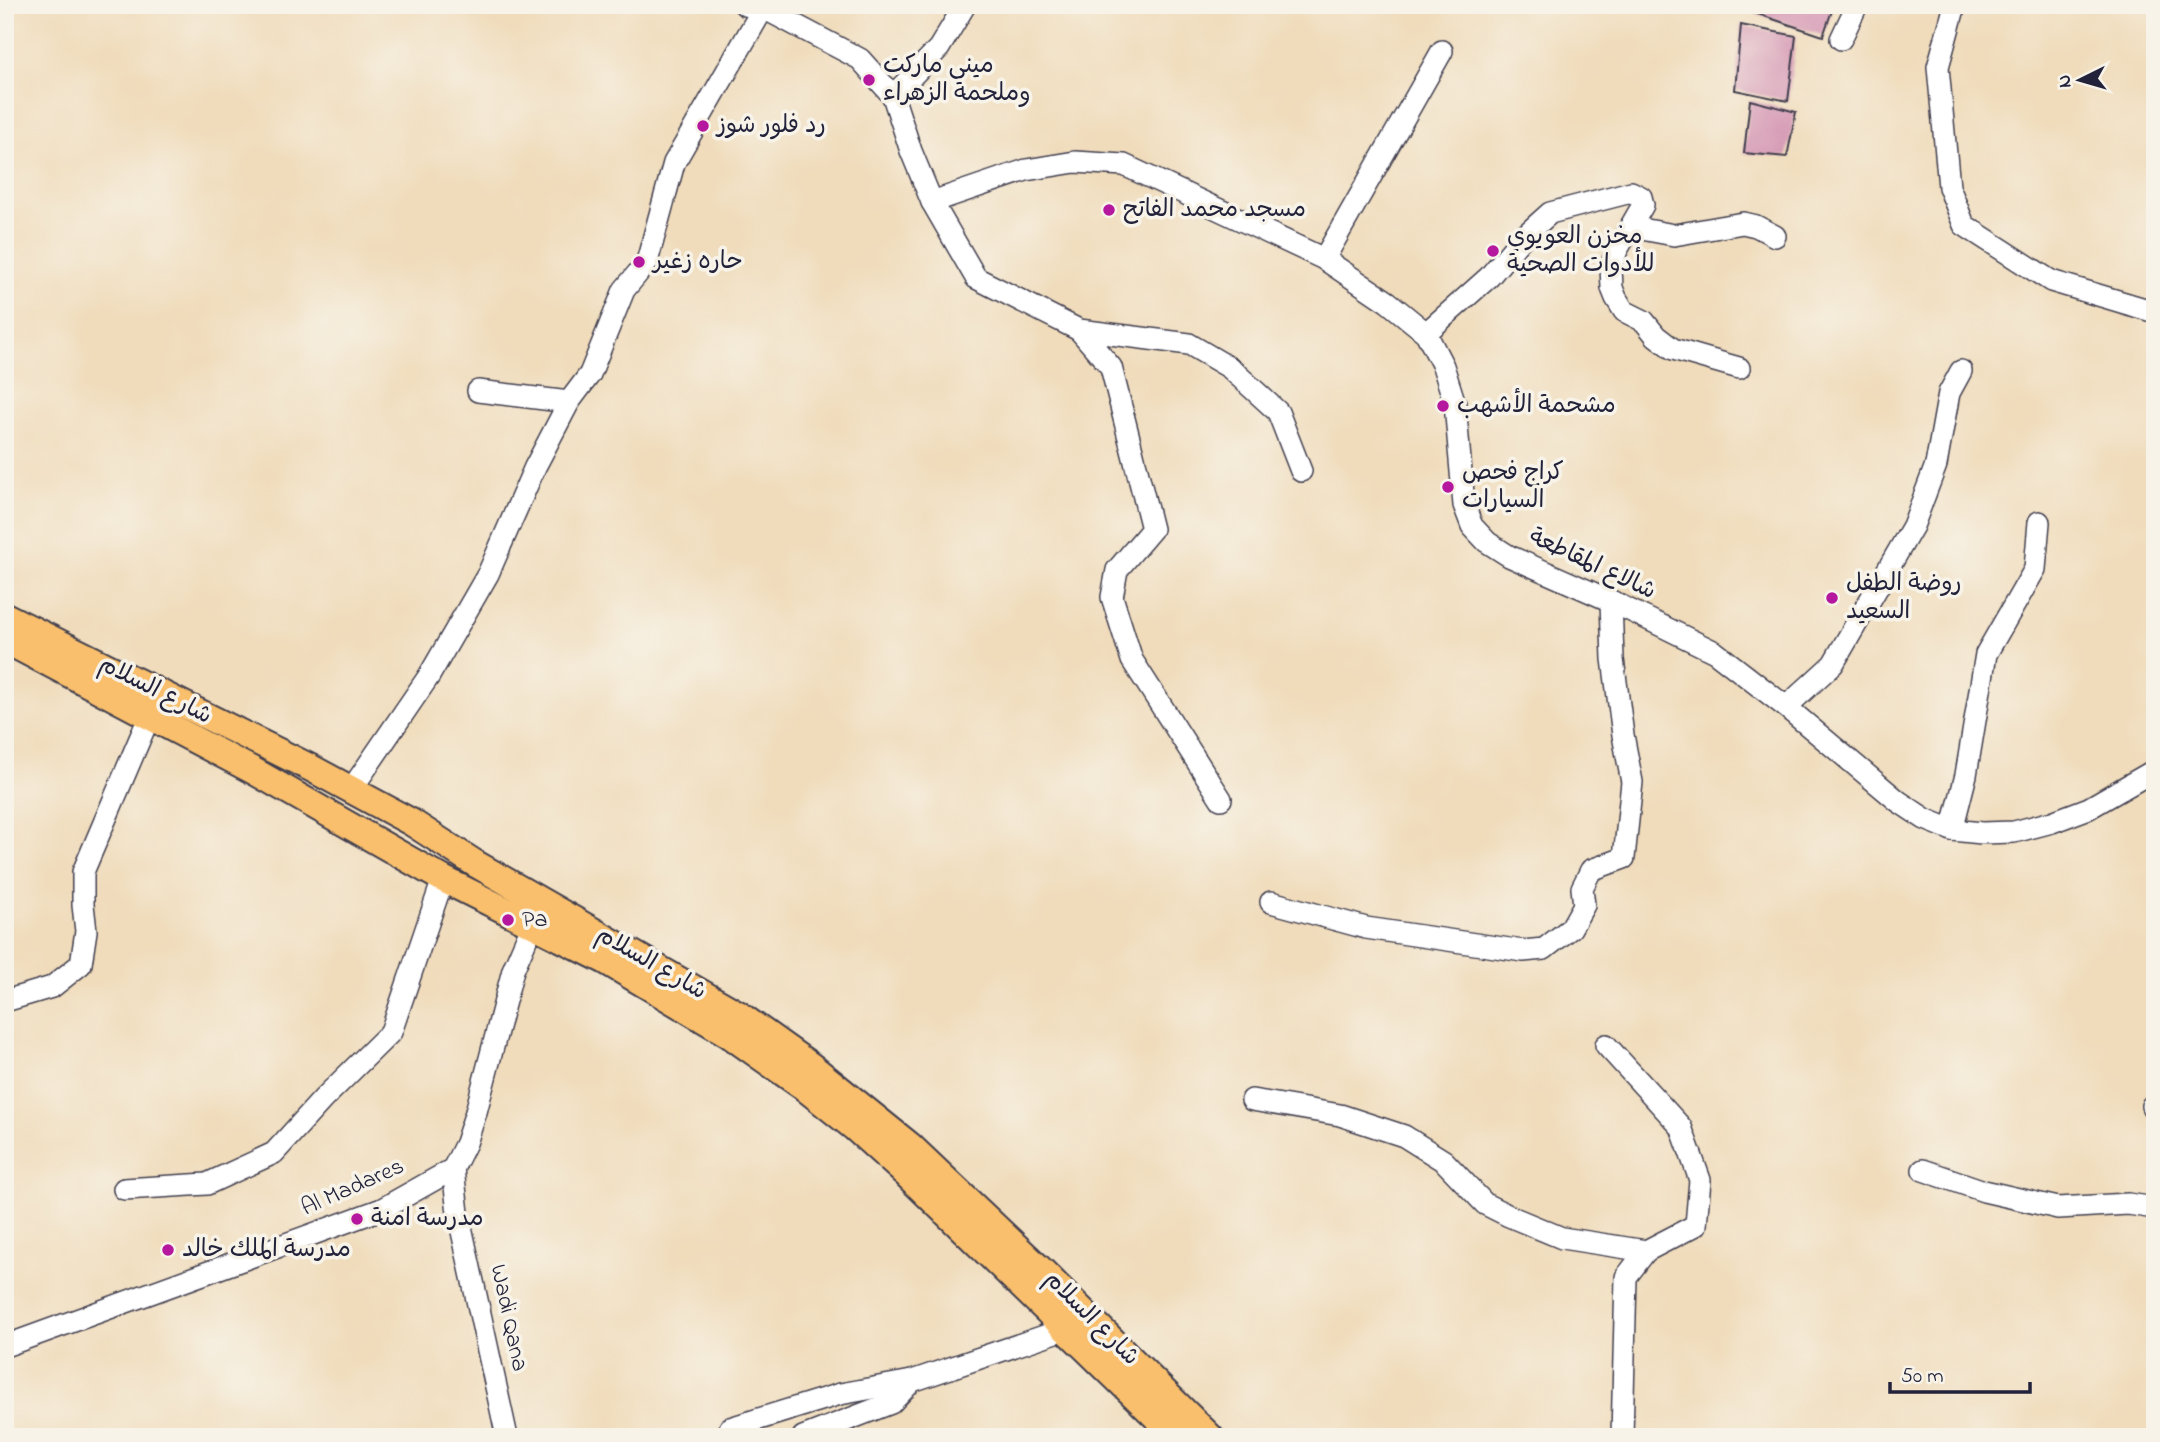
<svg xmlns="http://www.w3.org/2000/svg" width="2160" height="1442" font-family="'Indie Flower','Playpen Sans Arabic',sans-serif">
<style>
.building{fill:#d392b0}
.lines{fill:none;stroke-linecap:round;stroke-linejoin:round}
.minor-casing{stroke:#413e4e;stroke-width:24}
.major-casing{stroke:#413e4e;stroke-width:30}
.minor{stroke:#fff;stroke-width:21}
.major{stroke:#f9bf6c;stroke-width:26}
.poi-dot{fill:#b5179e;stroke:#f7f3e8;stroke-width:2.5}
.labels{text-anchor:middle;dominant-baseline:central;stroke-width:7;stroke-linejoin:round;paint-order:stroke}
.poi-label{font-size:24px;fill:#22223b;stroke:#f7f3e8;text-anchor:start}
.street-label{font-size:24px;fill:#22223b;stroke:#f7f3e8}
</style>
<rect width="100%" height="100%" fill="#f7f3e8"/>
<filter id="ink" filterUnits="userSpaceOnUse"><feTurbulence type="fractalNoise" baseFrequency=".0143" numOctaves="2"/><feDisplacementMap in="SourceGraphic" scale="14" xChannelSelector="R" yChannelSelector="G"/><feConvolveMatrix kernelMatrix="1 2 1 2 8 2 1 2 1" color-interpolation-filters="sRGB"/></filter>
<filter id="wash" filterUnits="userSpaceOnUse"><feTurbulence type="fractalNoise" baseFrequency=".00686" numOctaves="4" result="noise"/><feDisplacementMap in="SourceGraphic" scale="28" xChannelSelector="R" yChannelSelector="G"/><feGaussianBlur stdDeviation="1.57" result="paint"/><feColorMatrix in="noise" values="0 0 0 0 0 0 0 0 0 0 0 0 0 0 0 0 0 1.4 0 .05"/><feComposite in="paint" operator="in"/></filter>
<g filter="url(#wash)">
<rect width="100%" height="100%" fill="#f0dcbb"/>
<g id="blocks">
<g class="building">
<polygon points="1757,5 1834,5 1823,36 1755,13"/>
<polygon points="1741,25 1796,36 1788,101 1735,90"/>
<polygon points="1750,100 1796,112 1787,157 1744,153"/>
</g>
</g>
</g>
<g filter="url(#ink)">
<use href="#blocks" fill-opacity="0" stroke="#413e4e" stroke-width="2"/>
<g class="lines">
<defs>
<g id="minor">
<polyline points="745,5 765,9 860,59 893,96 911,151 932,202 976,278 1079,330 1111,367 1152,529 1117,570 1112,597 1132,660 1221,799"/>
<polyline points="1955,5 1938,67 1949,187 1964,225 2051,281 2155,312"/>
<polyline points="1841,39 1857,5"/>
<polyline points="893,96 939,48 965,5"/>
<polyline points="932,202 1026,170 1075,162 1124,165 1324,259 1388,302 1426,333 1443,366 1455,404 1464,505 1472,526 1487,542 1509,556 1611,601 1715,652 1786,707 1898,801 1925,819 1952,830 1982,833 2014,832 2052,822 2089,808 2155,770"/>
<polyline points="1631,227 1674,235 1743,223 1756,226 1775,236"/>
<polyline points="1324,259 1442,51"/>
<polyline points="1079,330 1189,344 1230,368 1278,412 1301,471"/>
<polyline points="1426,333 1489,277 1521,239 1550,213 1631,192 1641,197 1643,205 1617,250 1611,267 1612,288 1616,298 1624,311 1644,321 1656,336 1673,349 1739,368"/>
<polyline points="478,391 569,402"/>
<polyline points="1786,707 1833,664 1913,526 1936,465 1949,393 1961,371"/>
<polyline points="351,790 429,676 488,574 535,467 569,402 590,374 624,290 647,262 674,163 765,5"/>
<polyline points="1952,830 1966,775 1986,654 2035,569 2039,522"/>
<polyline points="1271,902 1366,928 1523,951 1544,949 1571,928 1584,905 1582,888 1591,870 1624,858 1632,782 1623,735 1613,659 1611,601"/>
<polyline points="5,1001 52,987 81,964 86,931 83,905 83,872 150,715"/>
<polyline points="1606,1045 1681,1127 1700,1180 1696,1225 1646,1251 1626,1277 1622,1437"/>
<polyline points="1252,1100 1340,1115 1404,1136 1444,1161 1485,1204 1509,1216 1562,1238 1646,1251"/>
<polyline points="2152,1106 2155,1111"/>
<polyline points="453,1169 458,1213 507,1437"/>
<polyline points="1923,1170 1984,1191 2058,1208 2128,1204 2155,1208"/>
<polyline points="124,1189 207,1184 274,1153 323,1099 391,1032 443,879"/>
<polyline points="5,1346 382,1209 453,1169 466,1143 476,1112 513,970 538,912"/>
<polyline points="730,1428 840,1394 912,1381 1065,1329"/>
<polyline points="803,1437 891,1403 912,1381"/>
</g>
<g id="major">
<polyline points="5,616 311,768 411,822 476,864 738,1014 811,1066 909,1145 1042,1271 1210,1437"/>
<polyline points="5,640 252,770 443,879 606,961 727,1033 805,1088 855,1128 905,1173 1177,1437"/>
</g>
</defs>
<use href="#minor" class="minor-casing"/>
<use href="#major" class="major-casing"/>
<use href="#minor" class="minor"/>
<use href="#major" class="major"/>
</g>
</g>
<g class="poi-dot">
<circle cx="869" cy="80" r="7"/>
<circle cx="703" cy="126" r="7"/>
<circle cx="1109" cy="210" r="7"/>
<circle cx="1493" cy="251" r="7"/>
<circle cx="639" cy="262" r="7"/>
<circle cx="1443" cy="406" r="7"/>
<circle cx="1448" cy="487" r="7"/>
<circle cx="1832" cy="598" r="7"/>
<circle cx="508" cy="920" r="7"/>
<circle cx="357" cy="1219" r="7"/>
<circle cx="168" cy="1250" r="7"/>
</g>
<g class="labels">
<g class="poi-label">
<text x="883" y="66">ميني ماركت<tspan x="883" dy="28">وملحمة الزهراء</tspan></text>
<text x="717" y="126">رد فلور شوز</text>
<text x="1123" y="210">مسجد محمد الفاتح</text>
<text x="1507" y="237">مخزن العويوي<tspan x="1507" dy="28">للأدوات الصحية</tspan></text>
<text x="653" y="262">حاره زغير</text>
<text x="1457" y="406">مشحمة الأشهب</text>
<text x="1462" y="473">كراج فحص<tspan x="1462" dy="28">السيارات</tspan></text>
<text x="1846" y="584">روضة الطفل<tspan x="1846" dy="28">السعيد</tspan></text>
<text x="522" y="920">Pa</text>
<text x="371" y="1219">مدرسة امنة</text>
<text x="182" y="1250">مدرسة الملك خالد</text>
</g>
<g class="street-label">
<text transform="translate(1592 565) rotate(25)">شالاع المقاطعة</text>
<text transform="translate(155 691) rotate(27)">شارع السلام</text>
<text transform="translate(651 964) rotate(30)">شارع السلام</text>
<text transform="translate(353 1188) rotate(-24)">Al Madares</text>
<text transform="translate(508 1318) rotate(78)">Wadi Qana</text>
<text transform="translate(1091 1319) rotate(45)">شارع السلام</text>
</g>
</g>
<rect width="2160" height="1442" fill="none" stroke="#f7f3e8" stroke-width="28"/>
<g transform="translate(2080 80) rotate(265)" stroke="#f7f3e8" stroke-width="5" paint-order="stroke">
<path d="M0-5L12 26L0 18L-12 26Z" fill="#22223b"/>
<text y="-10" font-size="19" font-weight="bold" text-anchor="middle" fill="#22223b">N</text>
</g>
<path d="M1890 1382v10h140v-10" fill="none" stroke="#22223b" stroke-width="3.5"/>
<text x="1901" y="1382" font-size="21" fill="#22223b" stroke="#f7f3e8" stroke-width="5" paint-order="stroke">50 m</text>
</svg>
